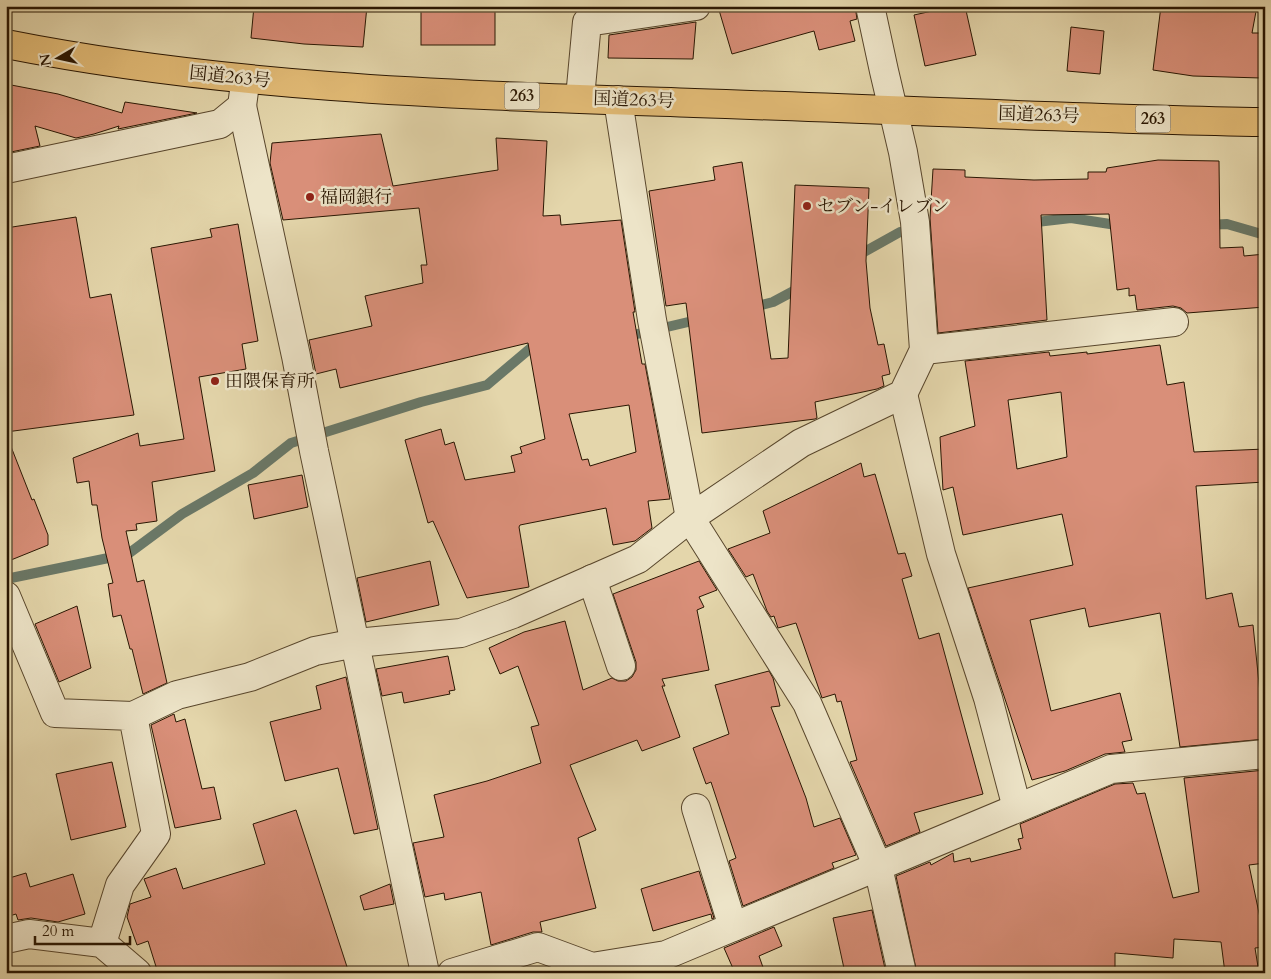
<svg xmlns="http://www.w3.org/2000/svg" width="1271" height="979" font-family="Cardo,'Noto Serif JP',serif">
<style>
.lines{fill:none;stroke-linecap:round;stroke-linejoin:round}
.stream{stroke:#6a7867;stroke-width:10}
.building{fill:#d98f79;stroke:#291602;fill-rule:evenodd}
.minor-casing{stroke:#58462c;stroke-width:30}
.trunk-casing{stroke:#291602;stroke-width:30}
.minor{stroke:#ede4c8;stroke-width:28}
.trunk{stroke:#e2bb76;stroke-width:28}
.poi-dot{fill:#8f2418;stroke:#ede4c8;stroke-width:2}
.labels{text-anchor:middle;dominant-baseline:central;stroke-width:5;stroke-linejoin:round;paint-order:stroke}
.shield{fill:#ede4c8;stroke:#64543d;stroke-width:1}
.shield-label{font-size:16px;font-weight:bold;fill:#291602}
.street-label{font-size:18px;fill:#291602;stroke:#ede4c8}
.poi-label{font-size:18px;fill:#291602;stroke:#ede4c8;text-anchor:start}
</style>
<rect width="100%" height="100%" fill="#e4d6ab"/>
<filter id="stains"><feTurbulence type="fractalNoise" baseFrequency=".004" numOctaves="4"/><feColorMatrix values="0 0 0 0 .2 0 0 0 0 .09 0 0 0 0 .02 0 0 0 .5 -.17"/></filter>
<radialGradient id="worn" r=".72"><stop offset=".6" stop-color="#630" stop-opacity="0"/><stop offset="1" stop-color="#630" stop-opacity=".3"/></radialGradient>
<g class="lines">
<g class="stream">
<polyline points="1028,223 1071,218 1123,226"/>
<polyline points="1207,225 1227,224 1265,235"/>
<polyline points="855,257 900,232 944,230"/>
<polyline points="750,308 773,302 803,286"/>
<polyline points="625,333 633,335 701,319"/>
<polyline points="6,579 128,554 182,514 253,473 291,443 421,402 487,385 539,341"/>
</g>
</g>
<g class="building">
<polygon points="254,6 367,6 363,47 304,44 251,38"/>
<rect x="421" y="6" width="74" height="39"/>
<polygon points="733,6 855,6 857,19 850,21 855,41 819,50 814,31 732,54 719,10"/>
<polygon points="955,6 965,6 976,55 925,66 914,15"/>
<polygon points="1161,6 1257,6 1252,33 1264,33 1261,78 1193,76 1153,70"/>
<polygon points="696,22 693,59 608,58 609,35"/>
<polygon points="1071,27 1104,31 1100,74 1067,71"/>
<polygon points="6,84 58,94 122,113 125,102 197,113 118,129 119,126 94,134 76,138 35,126 40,146 6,153"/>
<path d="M381,134L393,186L498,170L496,138L547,141L543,216L560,215L561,225L621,220L635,312H633L642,364H645L670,499L648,501L652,528L635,541L613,545L606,508L520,525L519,527L529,587L467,598L433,521L428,523L405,440L441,429L445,445L454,442L465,480L515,472L511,456L522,453L520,447L545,439L528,343L340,388L336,369L316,374L309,340L372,326L365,296L423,283L421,265H427L419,208L283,220L270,163L272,143ZM629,405L636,452L590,466L588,459L582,460L569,414Z"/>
<polygon points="1158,160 1219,161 1220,248 1243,247 1244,256 1265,254 1265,307 1187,313 1181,308 1173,306 1137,310 1135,295 1129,296 1129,288 1117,290 1109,214 1041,215 1047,320 938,333 930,218 933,169 965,170 965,177 1034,180 1088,179 1088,172 1106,172 1107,168"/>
<polygon points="742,162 771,359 788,358 795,185 869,188 866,261 870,308 878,345 884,344 890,374 882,376 884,386 877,389 815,402 817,418 815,419 702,433 686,303 666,306 649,191 715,180 713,167"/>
<polygon points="76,217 90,298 111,294 134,415 6,432 6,228"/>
<polygon points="238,224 258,341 242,344 246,369 199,377 215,471 152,482 157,521 136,524 137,530 126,531 137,582 144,580 167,683 143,694 132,649 130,649 121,615 113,617 108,584 113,583 102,538 97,505 92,505 89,481 77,483 73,458 138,433 140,446 184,439 151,248 212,237 210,229"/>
<path d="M1160,345L1167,385L1184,382L1194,452L1265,449V482L1196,486L1206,599L1232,593L1239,627L1253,625L1260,693L1265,692V739L1180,747L1160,613L1089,627L1085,608L1030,620L1051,711L1120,693L1132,740L1122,742L1125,752L1105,754L1065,771L1032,780L968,588L1073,565L1062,514L963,535L953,487L943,490L940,437L975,426L965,361L1049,352L1050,356L1087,352V354ZM1061,392L1067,457L1017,469L1008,400Z"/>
<polygon points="8,439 32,500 34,499 48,535 48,545 11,560 6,546 6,440"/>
<polygon points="861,463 864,477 875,474 898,554 905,553 912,576 902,579 919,639 939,633 983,794 914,813 920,832 886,846 850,762 857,760 841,701 837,702 835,694 822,698 796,623 778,628 774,616 771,617 767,611 753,574 746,577 728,549 770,533 763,511"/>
<polygon points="302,475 308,507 254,519 248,485"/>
<polygon points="430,561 439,605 366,622 357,578"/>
<polygon points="699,561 717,590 699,597 704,607 697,610 709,670 662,679 665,686 662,686 680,737 642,751 637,740 570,765 596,830 578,838 596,908 540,922 542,932 533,932 491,945 481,892 445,900 444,893 425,897 413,843 444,837 434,795 487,781 541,763 531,727 539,725 518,666 500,674 489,648 524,632 565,621 583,690 612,678 618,681 626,681 632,677 636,670 636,662 613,594"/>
<polygon points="77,606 91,668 59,682 35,624"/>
<polygon points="448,656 455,690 449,691 450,694 404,703 402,692 382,696 376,669"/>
<polygon points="769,671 773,678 780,706 771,707 806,798 814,827 840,818 856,855 832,863 834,868 743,906 729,861 736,858 711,782 706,784 693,748 729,734 715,685"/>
<polygon points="346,677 378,829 354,834 338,768 285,781 270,722 321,709 316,686"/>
<polygon points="174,714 176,722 185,719 202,789 214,787 221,819 175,828 151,725"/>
<polygon points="112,762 126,827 71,840 56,774"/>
<polygon points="1265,770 1265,863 1249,865 1260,918 1265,917 1265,947 1255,948 1259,973 1225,973 1221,942 1174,939 1173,958 1115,953 1115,973 917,973 896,876 930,862 931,865 953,853 954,862 970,858 971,862 1021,849 1018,839 1023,838 1020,824 1115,784 1133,783 1137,794 1145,793 1173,898 1199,892 1184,778"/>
<polygon points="296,810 349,973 158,973 148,941 137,945 127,917 130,904 151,897 144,879 176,868 183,889 265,864 253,824"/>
<polygon points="699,871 714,918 712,919 711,914 653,931 641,889"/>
<polygon points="26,873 30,887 73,874 85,914 58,922 31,918 18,920 16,914 6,917 6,879"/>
<polygon points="390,884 394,904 364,910 360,896"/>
<polygon points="872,910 886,973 845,973 833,918"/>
<polygon points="774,927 782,946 759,956 765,973 735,973 724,948"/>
</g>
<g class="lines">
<defs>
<g id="minor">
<polyline points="580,98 587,22 696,6"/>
<polyline points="618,100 652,320 690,518 807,703 878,867 902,973"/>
<polyline points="242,106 296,356 314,451 425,973"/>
<polyline points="6,169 220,124 242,106 244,91"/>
<polyline points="924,350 1174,322"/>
<polyline points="903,394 941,554 988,698 1017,808"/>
<polyline points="592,579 621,666"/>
<polyline points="6,596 55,713 133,716 156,834 120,885 102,943"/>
<polyline points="133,716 177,695 250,677 315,651 356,643 461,633 513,614 638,559 690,518 801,443 903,394 924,350 915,222 903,152 884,71 870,6"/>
<polyline points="696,808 733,927"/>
<polyline points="6,939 29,934 102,943 137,973"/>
<polyline points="452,973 538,947 592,967 666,955 1111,769 1265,754"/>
</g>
<path id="trunk" d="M6,44C233,89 464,95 694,103C884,109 1075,119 1265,122"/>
</defs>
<use href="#minor" class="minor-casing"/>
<use href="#trunk" class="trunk-casing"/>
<use href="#minor" class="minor"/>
<use href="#trunk" class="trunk"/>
</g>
<g class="poi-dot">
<circle cx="310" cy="197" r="5"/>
<circle cx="807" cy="206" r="5"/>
<circle cx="215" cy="381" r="5"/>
</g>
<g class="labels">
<g class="shield">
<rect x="504.5" y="82.5" width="35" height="27" rx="4"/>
<rect x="1135.5" y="105.5" width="35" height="27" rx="4"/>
</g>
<g class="shield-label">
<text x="522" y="96">263</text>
<text x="1153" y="119">263</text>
</g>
<g class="street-label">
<text transform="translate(230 77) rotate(6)">国道263号</text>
<text transform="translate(634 100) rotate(2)">国道263号</text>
<text transform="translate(1039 115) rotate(2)">国道263号</text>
</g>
<g class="poi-label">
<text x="320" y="197">福岡銀行</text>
<text x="817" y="206">セブン-イレブン</text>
<text x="225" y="381">田隈保育所</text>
</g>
</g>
<rect width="1271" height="979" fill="none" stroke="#e4d6ab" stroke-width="25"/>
<rect x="8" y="8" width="1256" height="964" fill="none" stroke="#291602" stroke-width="2.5"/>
<rect x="12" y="12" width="1246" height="954" fill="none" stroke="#291602"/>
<g transform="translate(58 58) rotate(261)" stroke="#ede4c8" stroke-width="4" paint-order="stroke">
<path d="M0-4L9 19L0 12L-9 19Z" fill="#291602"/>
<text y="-8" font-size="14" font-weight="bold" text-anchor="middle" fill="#291602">N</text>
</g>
<path d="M35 936v8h95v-8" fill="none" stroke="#291602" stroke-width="2.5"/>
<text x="42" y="936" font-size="15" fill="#291602" stroke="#ede4c8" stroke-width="4" paint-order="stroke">20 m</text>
<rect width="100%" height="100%" filter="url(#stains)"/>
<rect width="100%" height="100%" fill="url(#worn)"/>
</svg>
